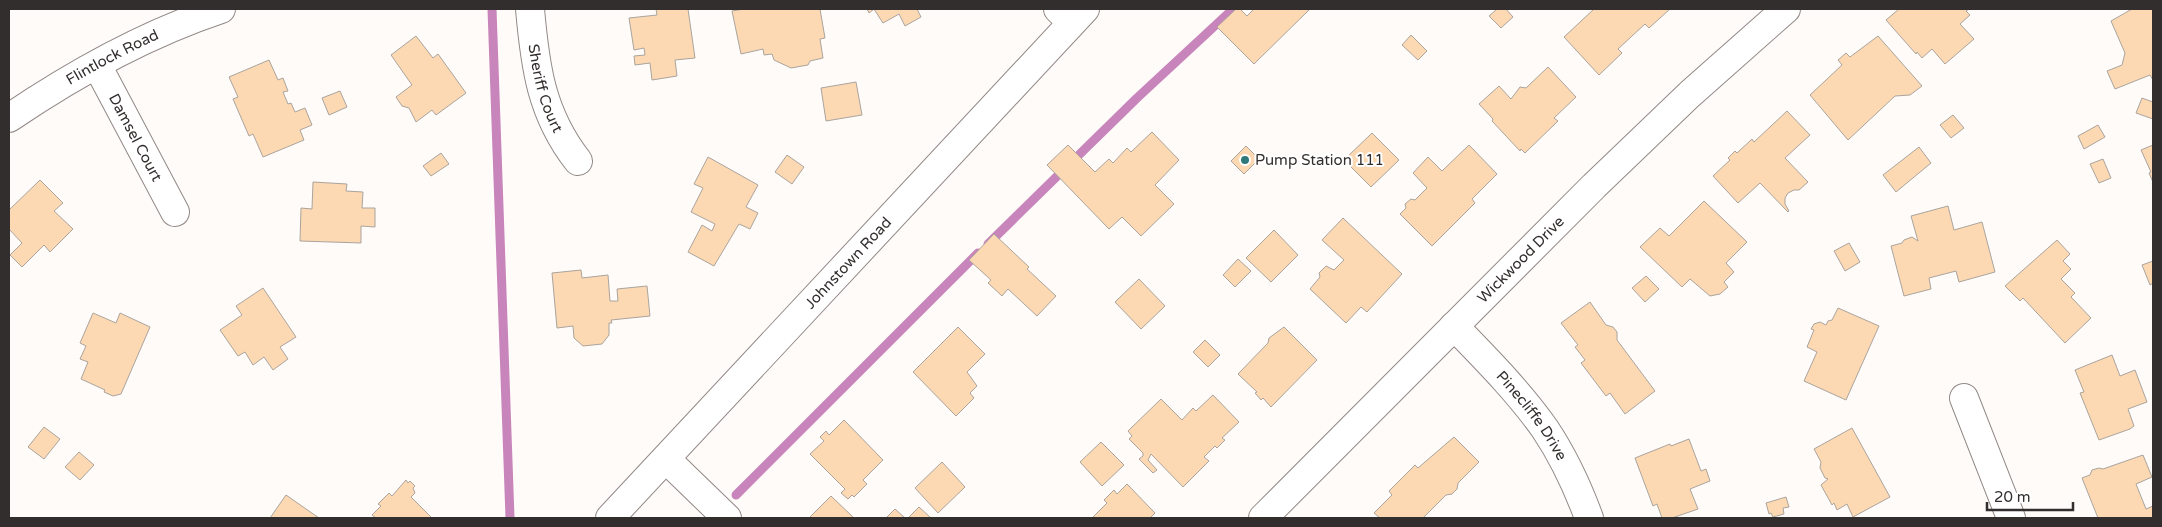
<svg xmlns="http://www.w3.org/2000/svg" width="2162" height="527" font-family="'Varela Round',sans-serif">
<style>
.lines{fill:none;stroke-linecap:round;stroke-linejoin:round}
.stream{stroke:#c885bb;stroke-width:9}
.building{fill:#fcd9b2;stroke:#aaa49d}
.minor-casing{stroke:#928986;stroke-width:30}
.secondary-casing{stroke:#928986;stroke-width:30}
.minor{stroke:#fff;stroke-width:28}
.secondary{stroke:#fff;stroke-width:28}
.poi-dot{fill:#2e7879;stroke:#fff;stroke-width:2}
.labels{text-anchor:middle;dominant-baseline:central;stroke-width:4;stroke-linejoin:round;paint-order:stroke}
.street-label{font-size:15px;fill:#322e2d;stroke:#fff}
.poi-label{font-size:15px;fill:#322e2d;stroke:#fff;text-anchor:start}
</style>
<rect width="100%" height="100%" fill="#fffbf9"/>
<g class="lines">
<g class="stream">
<polyline points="492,9 510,518"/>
<polyline points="988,244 1137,98 1233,9"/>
<polyline points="736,495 978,253"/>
</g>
</g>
<g class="building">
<polygon points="656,9 688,9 695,58 675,60 677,76 652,80 650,63 635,65 634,56 645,55 644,48 634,50 629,18 657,15"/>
<polygon points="744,9 820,9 825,38 820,39 823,58 810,61 808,65 791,68 774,60 772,54 764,55 763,49 741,54 732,11"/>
<polygon points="867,9 917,9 921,17 905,26 899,14 883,23 874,9 869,13"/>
<polygon points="1236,9 1240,9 1247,16 1254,9 1310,9 1254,64 1217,27"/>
<polygon points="1497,9 1506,9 1513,17 1501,28 1489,16"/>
<polygon points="1594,9 1670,9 1649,28 1645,24 1618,49 1622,53 1599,75 1564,37"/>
<polygon points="1899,9 1969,9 1966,11 1970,15 1960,24 1974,39 1945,64 1932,49 1922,58 1917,52 1916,54 1886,20"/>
<polygon points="2132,9 2153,9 2153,80 2150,75 2115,89 2107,71 2122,65 2125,53 2111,21"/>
<polygon points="1411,35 1427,51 1418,60 1402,45"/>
<polygon points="416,36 433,58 438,54 466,93 436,115 432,110 416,122 409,108 402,106 396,97 412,85 391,55"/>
<polygon points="1878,36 1922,86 1910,95 1895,96 1848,140 1810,95 1842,65 1838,60 1846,53 1850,57"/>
<polygon points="269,60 278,80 283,78 288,91 283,92 288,104 291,103 295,112 305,108 312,125 300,130 304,140 263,157 253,134 249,136 233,99 238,97 229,77"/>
<polygon points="1548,67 1576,97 1554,118 1558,121 1525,153 1521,149 1520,151 1492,121 1493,119 1479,104 1499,86 1511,99 1520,87 1526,88"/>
<polygon points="856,82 862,115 826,121 821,88"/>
<polygon points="340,91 347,107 329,115 322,98"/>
<polygon points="2142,98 2153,102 2153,119 2136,113"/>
<polygon points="1787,111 1810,135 1785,158 1808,182 1799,190 1794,190 1788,193 1785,198 1785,204 1789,211 1788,212 1760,183 1738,203 1713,176 1730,160 1728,158 1735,151 1737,153 1752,139 1754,142"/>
<polygon points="1953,115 1964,128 1951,138 1940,125"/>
<polygon points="2098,125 2105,137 2084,149 2078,136"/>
<polygon points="1152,132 1179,160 1155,185 1174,204 1141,236 1122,217 1109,229 1047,165 1068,145 1095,172 1109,159 1113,163 1127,148 1131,152"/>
<polygon points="1372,133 1399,160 1371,187 1344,160"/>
<polygon points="1469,145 1497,174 1472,199 1475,203 1432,246 1400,214 1406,208 1405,204 1411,199 1415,200 1427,188 1413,173 1428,157 1442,171"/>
<polygon points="2153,145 2153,182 2149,173 2151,172 2141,150"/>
<polygon points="1246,146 1259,159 1244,174 1231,161"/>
<polygon points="1919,147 1931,163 1896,192 1883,175"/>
<polygon points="441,153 449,164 431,176 423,166"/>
<polygon points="787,155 804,167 792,184 775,172"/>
<polygon points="708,157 758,185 746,207 758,213 750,229 739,224 714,266 688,252 702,225 712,231 715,224 691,212 703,188 694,184"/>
<polygon points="2103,159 2111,178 2099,183 2090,164"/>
<polygon points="40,180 63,203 54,211 73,229 50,252 44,245 22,267 10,255 22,243 9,229 9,210"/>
<polygon points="313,182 347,184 346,191 363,192 362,208 375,208 375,227 361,226 361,243 300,241 301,208 312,209"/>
<polygon points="1704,201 1747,242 1726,263 1734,272 1724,282 1728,287 1720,294 1710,296 1690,279 1682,287 1640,247 1660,228 1669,236"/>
<polygon points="1948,206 1954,230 1982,222 1995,272 1959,282 1956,271 1929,278 1931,289 1904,296 1891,246 1902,243 1904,240 1912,237 1918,241 1911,216"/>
<polygon points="1343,218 1402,274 1367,312 1361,307 1346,323 1310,289 1320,277 1319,273 1326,266 1334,270 1344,260 1322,240"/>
<polygon points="1274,230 1298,255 1271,282 1246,258"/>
<polygon points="994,234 1029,267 1027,269 1056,296 1037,316 1008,289 1002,296 988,283 991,280 969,260"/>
<polygon points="2057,240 2070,254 2063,261 2071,269 2061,279 2075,293 2071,297 2091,318 2065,343 2023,298 2020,301 2005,286"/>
<polygon points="1849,243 1860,262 1845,271 1834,251"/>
<polygon points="1238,259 1251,271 1235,287 1223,275"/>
<polygon points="2153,261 2153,283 2150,285 2142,265"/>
<polygon points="581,270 582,278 608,275 610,301 618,301 617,289 647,286 650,316 611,320 612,323 609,323 609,335 602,344 583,346 574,338 573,326 557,328 552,273"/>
<polygon points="1646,276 1659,289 1645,302 1632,288"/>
<polygon points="1139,279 1165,306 1141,329 1115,302"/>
<polygon points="263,288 296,337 280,347 288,359 273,370 264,357 253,365 245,352 238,356 220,330 242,315 236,306"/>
<polygon points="1590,302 1606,325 1613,327 1617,332 1617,340 1655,391 1625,414 1610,393 1606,396 1581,363 1585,360 1575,347 1578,345 1561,323"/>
<polygon points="1838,308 1879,326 1846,400 1804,381 1817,352 1807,347 1814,330 1811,329 1814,324 1820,322 1826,325 1828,321 1832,320"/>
<polygon points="93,313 116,323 120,313 150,327 121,394 113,396 104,392 105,390 81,379 88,362 80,359 86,346 80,343"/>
<polygon points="958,327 985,354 967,372 977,386 970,393 974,398 956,416 913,372"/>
<polygon points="1284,327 1317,360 1271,407 1263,398 1261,400 1255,393 1257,392 1238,374 1268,343 1269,338"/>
<polygon points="1205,340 1220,355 1208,367 1193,352"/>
<polygon points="2112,355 2120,376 2135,370 2147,402 2128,409 2134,426 2130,429 2099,440 2080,393 2084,392 2075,370"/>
<polygon points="1213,395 1239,422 1222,438 1225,440 1217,448 1215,446 1204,457 1209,461 1183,487 1151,454 1148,460 1157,470 1153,473 1139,459 1143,456 1143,453 1129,439 1132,436 1128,431 1161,399 1182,420 1193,408 1196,411"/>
<polygon points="844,420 883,460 863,480 867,484 854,497 852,495 848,499 841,493 845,489 810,454 824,441 820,437 826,431 829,435"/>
<polygon points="44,427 60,439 44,459 28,447"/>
<polygon points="1852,428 1890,497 1853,517 1847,504 1837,510 1834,503 1832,505 1821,485 1828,479 1825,478 1820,468 1821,462 1814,449"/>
<polygon points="1454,437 1479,462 1458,483 1457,489 1452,494 1446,495 1423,518 1380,518 1374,513 1392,495 1389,491 1415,465 1418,468"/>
<polygon points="1689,439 1701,471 1706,469 1710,481 1690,489 1698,509 1672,518 1662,518 1657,504 1653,506 1635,458 1670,444 1671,446"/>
<polygon points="1101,442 1124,465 1102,486 1080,462"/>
<polygon points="79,452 94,465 80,480 65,467"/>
<polygon points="2143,455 2152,477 2136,484 2146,509 2153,506 2153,518 2098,518 2082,478 2090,475 2092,470 2099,468 2103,469"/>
<polygon points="942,462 965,487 938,513 915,488"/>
<polygon points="406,480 408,483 410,481 415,486 413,488 415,493 411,497 432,518 376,518 372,515 381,506 378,504 389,493 392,496"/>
<polygon points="1127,484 1155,513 1150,518 1092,518 1107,503 1104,500 1114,490 1117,494"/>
<polygon points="286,495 319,518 270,518"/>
<polygon points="831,496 854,518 809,518"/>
<polygon points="1786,497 1789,507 1783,508 1784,514 1773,517 1771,513 1769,514 1766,503"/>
<polygon points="919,507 931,518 908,518"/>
<polygon points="895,509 905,518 886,518"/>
</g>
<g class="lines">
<defs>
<g id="minor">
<path id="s1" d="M530,9C535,66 541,114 578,161"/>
<polyline points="1058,9 1071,22"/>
<path id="s2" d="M97,65L175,212"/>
<path id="s3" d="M9,118C74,74 146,34 221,9"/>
<path id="s4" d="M1454,326C1486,359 1519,392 1545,429C1563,456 1578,488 1589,518"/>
<polyline points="1964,398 2011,518"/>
<polyline points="666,459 727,518"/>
<path id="s5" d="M1263,518L1594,186L1690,94L1786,9"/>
</g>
<g id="secondary">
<path id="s6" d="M610,518L1085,9"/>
</g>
</defs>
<use href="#minor" class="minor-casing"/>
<use href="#secondary" class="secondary-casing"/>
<use href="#minor" class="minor"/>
<use href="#secondary" class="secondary"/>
</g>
<circle class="poi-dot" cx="1245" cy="160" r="5"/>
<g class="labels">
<g class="street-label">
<text stroke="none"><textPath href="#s3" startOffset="120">Flintlock Road</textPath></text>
<text stroke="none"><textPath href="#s1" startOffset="81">Sheriff Court</textPath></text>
<text stroke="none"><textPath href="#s2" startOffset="82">Damsel Court</textPath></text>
<text stroke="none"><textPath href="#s5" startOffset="365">Wickwood Drive</textPath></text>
<text stroke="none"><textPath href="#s6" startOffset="349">Johnstown Road</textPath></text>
<text stroke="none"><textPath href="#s4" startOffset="119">Pinecliffe Drive</textPath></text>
</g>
<g class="poi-label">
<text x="1255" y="160">Pump Station 111</text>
</g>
</g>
<rect width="2162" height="527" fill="none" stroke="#322e2d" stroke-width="20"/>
<path d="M1987 502v8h86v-8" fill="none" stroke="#322e2d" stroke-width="2.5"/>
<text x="1994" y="502" font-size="15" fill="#322e2d" stroke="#ffffff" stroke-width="4" paint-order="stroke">20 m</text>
</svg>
